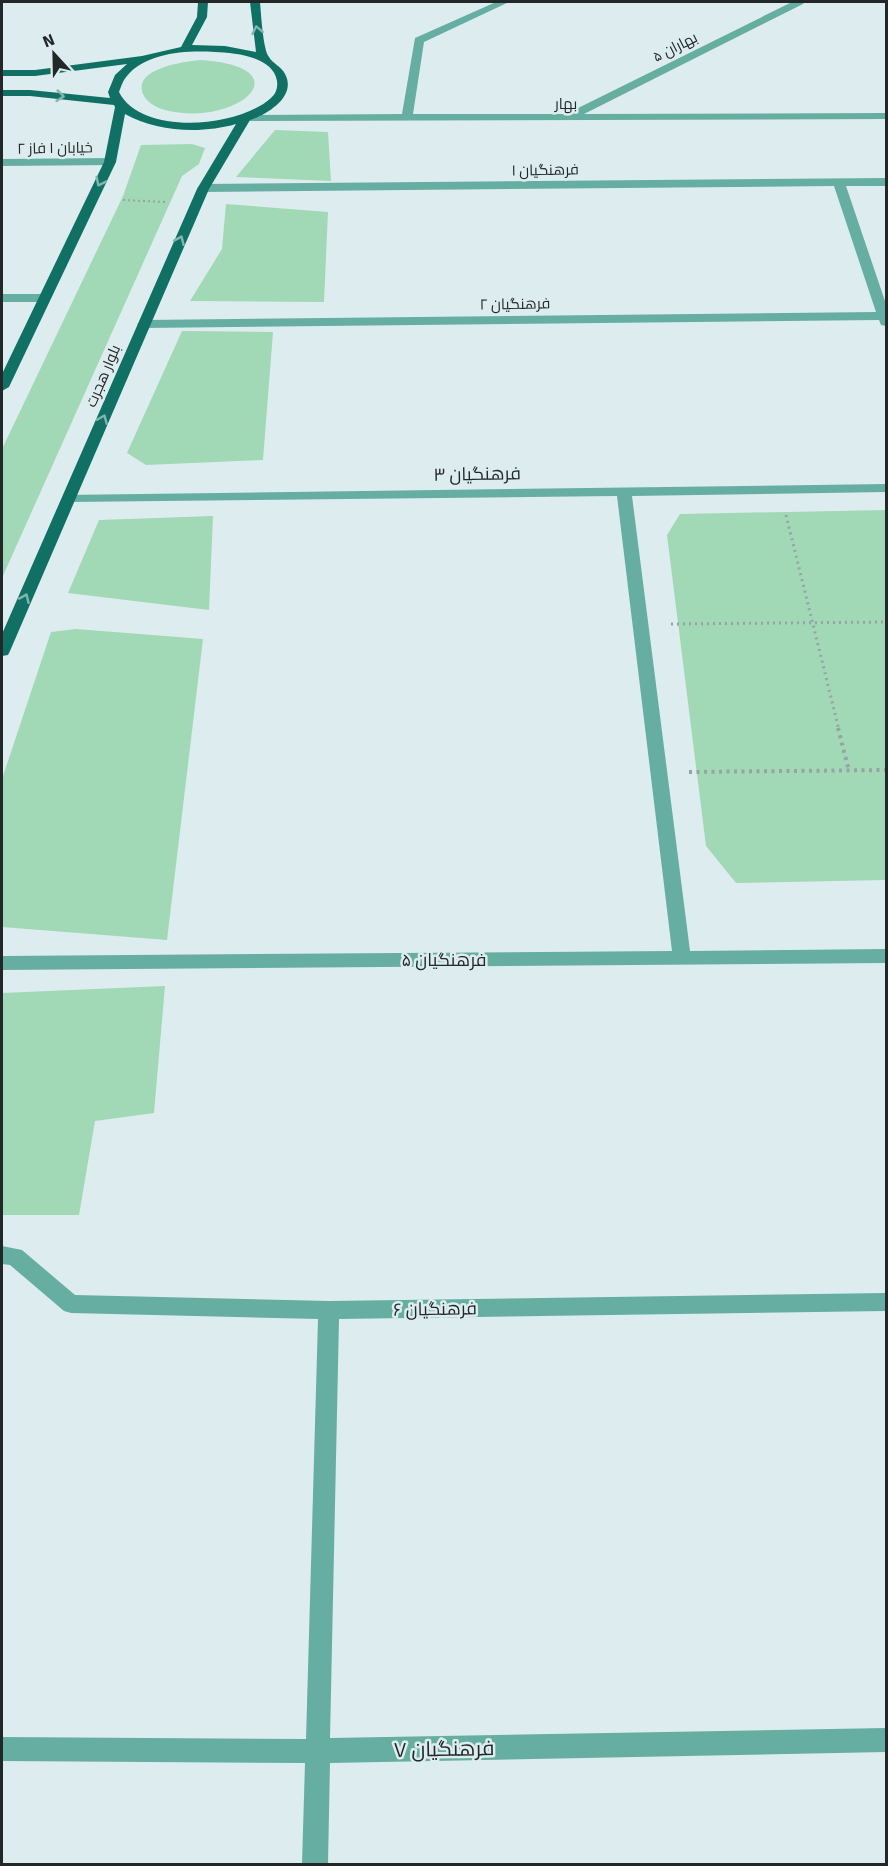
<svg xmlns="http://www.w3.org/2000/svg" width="888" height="1866" font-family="Signika,Cairo,sans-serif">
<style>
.green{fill:#a1d8b6}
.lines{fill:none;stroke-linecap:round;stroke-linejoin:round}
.path-far2{stroke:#97a3a5;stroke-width:2;stroke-dasharray:2 3;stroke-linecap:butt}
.path-far1{stroke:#97a3a5;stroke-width:3;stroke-dasharray:2 4;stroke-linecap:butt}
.path{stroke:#97a3a5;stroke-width:4;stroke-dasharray:3 4.5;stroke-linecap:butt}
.minor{fill:#67aea2;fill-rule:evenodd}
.major{fill:#107064;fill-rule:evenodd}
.oneway{stroke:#81b5b0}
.labels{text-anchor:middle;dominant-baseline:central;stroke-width:5;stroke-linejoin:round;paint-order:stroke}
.far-street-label{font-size:15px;fill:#222728;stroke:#ddedef}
.street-label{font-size:18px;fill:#222728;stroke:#ddedef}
.near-street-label{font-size:21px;fill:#222728;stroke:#ddedef}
</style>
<rect width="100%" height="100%" fill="#ddedef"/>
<g class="green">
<path d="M202,60C304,68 238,126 169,111C160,109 147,104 143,94C132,68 187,61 202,60Z"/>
<polygon points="275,130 328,132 331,181 236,177"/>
<polygon points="192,144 205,148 199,164 182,176 2,578 2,449 123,196 141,145"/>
<polygon points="226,204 328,212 324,302 190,301 222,249"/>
<polygon points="182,331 273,332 263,460 146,465 127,453"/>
<polygon points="886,510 886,880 736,883 706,846 667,535 680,514"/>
<polygon points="213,516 209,610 68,593 99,520"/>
<polygon points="76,629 203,639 167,940 2,927 2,779 51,632"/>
<polygon points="165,986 154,1113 95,1121 79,1215 2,1215 2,993"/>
</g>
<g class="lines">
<polyline class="path-far2" points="123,200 166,202"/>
<g class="path-far1">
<polyline points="786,515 839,730"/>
<polyline points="671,624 886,622"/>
</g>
<g class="path">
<polyline points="838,728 849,771"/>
<polyline points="689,772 886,770"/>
</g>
<g class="minor">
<polygon points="496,2 509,2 424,42 413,114 566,114 792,2 804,2 803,4 584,114 886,113 886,119 245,121 239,118 245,115 402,114 415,38"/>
<polygon points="110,158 116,162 114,165 2,166 2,159"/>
<polygon points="886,178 886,186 846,186 886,304 886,326 881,325 879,320 144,328 137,324 144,320 876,312 834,186 203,192 197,188 203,184"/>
<polygon points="2,294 45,294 51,298 45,302 2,302"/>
<polygon points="886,484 886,492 632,496 690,951 886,949 886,963 2,970 2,956 672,951 617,496 69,502 62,498 64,495"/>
<polygon points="2,1246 22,1250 75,1295 329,1301 886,1293 886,1311 339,1319 330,1738 886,1728 886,1752 330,1763 328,1864 302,1864 305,1763 2,1761 2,1737 306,1739 318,1319 71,1313 64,1311 10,1265 2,1264"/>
</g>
<path class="major" d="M198,2H208L207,17L192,45L225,46L256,52L250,2H260C261,12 263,50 269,57C273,64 281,66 285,74C297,96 268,114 250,120L209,189L10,651L8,655L2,656V634L197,189L236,124C202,134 156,132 125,114L116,162L9,387L2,391V374L104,162L115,107L114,105L30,96H2V90H30L110,98L108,92L115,75L127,64L35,76H2V70H35L142,56L181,47L197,17ZM215,52C235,53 273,56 277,81C278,87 276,94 271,98C238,128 141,136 119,92C121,87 123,80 127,76C146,52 188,50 215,52Z"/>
</g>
<defs><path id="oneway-chevron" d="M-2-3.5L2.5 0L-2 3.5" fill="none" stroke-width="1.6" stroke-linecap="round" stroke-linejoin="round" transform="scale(1.5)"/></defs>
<g class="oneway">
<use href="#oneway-chevron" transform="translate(257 30) rotate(-101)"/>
<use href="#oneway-chevron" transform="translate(60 96) rotate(6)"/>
<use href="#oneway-chevron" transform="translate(100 182) rotate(116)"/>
<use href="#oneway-chevron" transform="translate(180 240) rotate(-66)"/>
<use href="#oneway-chevron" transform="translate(103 419) rotate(-67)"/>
<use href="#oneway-chevron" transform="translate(25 598) rotate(-66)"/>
</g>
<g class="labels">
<g class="far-street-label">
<text transform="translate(675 47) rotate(-27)">بهاران ۵</text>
<text x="566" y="104">بهار</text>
<text transform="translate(55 148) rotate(-1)">خیابان ۱ فاز ۲</text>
<text transform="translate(545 170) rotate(-1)">فرهنگیان ۱</text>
<text transform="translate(515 304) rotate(-1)">فرهنگیان ۲</text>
<text transform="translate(103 376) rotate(-67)">بلوار هجرت</text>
</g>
<g class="street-label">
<text transform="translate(477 474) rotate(-1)">فرهنگیان ۳</text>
<text x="444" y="960">فرهنگیان ۵</text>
<text transform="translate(435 1309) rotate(-1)">فرهنگیان ۶</text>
</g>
<g class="near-street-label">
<text transform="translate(444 1749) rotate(-1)">فرهنگیان ۷</text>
</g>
</g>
<rect width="888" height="1866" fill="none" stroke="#222728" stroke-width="6"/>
<g transform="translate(54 54) rotate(338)" stroke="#ddedef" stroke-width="4.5" paint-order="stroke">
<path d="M0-4.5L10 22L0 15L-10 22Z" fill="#222728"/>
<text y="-9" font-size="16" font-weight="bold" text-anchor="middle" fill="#222728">N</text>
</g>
</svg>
